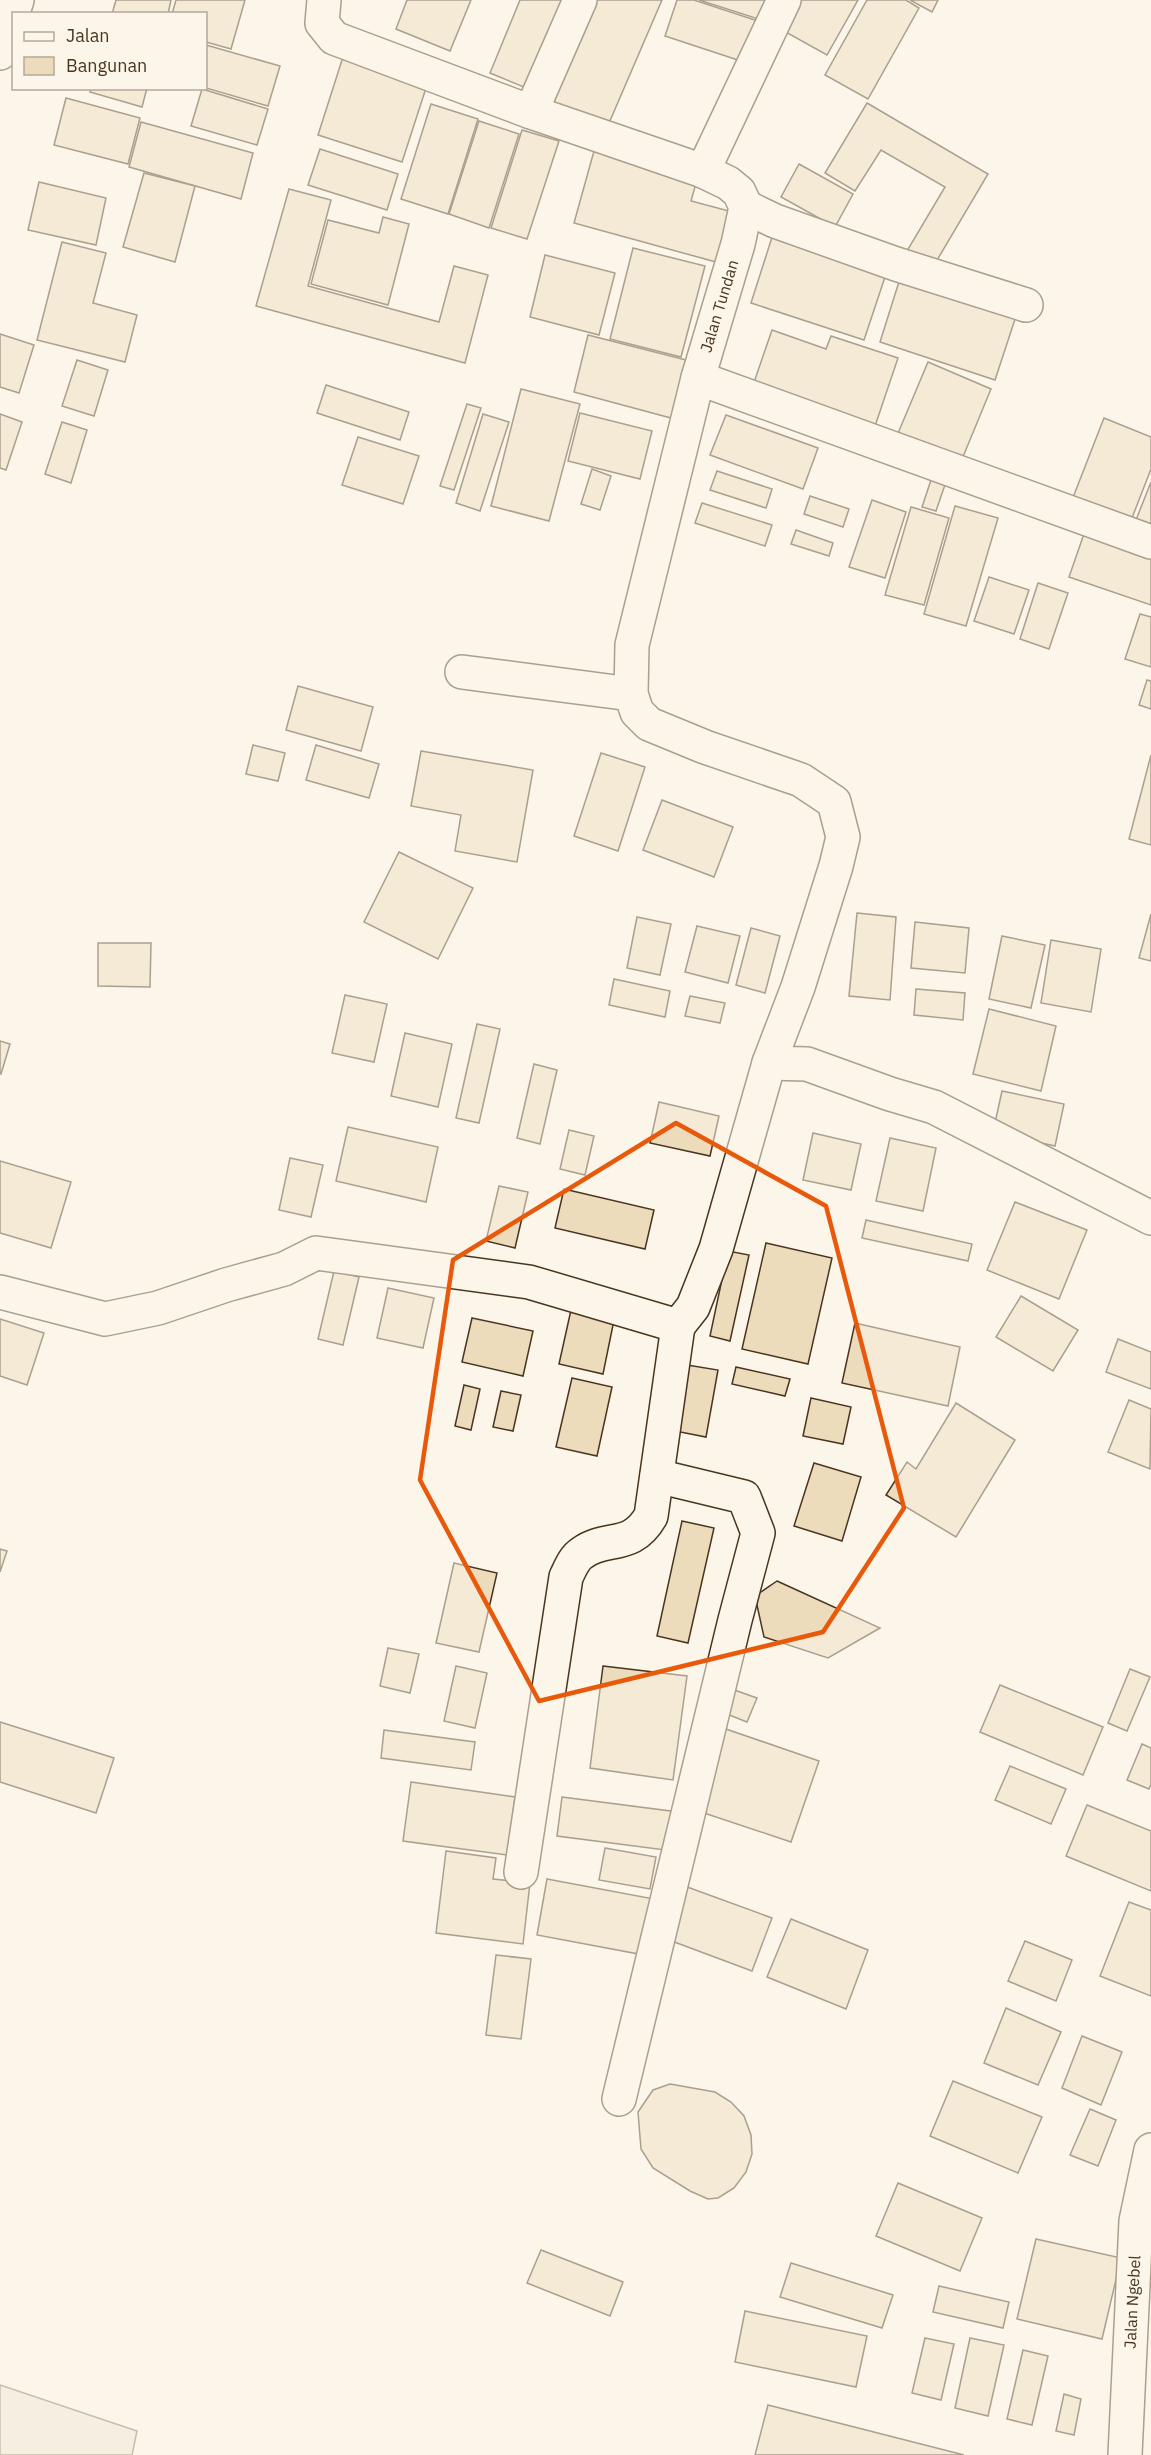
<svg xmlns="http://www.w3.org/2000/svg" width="1151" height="2455" font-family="'IBM Plex Sans',sans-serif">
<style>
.parking{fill:#ede7d9;stroke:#887966;stroke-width:1.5}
.building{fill:#ecdcbc;stroke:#4a3520;stroke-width:1.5}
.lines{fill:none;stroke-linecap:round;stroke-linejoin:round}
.minor-casing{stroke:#4a3520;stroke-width:36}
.tertiary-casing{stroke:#4a3520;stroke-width:36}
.minor{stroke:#fbf6e9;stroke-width:33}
.tertiary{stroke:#fbf6e9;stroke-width:33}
.marked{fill:none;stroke:#e8590c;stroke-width:4.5;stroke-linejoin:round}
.labels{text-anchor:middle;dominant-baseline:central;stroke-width:4.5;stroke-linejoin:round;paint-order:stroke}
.street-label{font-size:16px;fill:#4a3520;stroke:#fbf6e9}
</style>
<rect width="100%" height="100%" fill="#fbf6e9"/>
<polygon class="parking" points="0,2385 137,2431 132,2455 0,2455"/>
<g class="building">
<polygon points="116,0 171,0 168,14 112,14"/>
<polygon points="176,0 245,0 231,49 206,42 206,14 172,14"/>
<polygon points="407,0 471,0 450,51 396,29"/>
<polygon points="520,0 569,0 531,90 490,73"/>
<polygon points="596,0 662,0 606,130 550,107"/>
<polygon points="677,0 694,0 764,23 750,64 665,36"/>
<polygon points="699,0 772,0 765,21"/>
<polygon points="799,0 858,0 827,55 782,30"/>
<polygon points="867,0 906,0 919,8 868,99 825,75"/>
<polygon points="910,0 938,0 932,12"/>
<polygon points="206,45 280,66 268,106 206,88"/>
<polygon points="343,57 427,85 402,162 318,135"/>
<polygon points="91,88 147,88 142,107 90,92"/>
<polygon points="202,89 268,109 257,145 191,126"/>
<polygon points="66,98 140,118 128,164 54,145"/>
<polygon points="867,103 988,174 930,272 904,256 945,187 881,150 855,191 825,173"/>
<polygon points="431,104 478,119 448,214 401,199"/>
<polygon points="479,121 519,134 489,228 449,214"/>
<polygon points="141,122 253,153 241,199 129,167"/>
<polygon points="522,130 559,141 527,239 491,228"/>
<polygon points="320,149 398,174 387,210 308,185"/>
<polygon points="594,151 697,180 691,201 729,211 716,262 574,223"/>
<polygon points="799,164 853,194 835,227 781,197"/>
<polygon points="144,173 195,186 175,262 123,247"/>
<polygon points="39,182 106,198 96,245 28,230"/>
<polygon points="289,189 331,200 308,286 439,322 454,266 488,275 465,363 256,306"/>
<polygon points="383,217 409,224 388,305 311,284 328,220 379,233"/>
<polygon points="774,231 888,268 864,340 751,303"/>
<polygon points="62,242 106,253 93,303 137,315 125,362 37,340"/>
<polygon points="633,248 705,266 681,357 610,339"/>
<polygon points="545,255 615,273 599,335 530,317"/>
<polygon points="903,269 1019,307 995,380 880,342"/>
<polygon points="772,330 826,349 831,336 898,358 873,432 751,391"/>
<polygon points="0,334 34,345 19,393 0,387"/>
<polygon points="588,335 686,360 671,418 574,392"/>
<polygon points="77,360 108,370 94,416 62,406"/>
<polygon points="928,362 991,389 960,464 896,438"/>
<polygon points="326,385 409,412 400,440 317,413"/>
<polygon points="521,389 580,404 549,521 491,506"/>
<polygon points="467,404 481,408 454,490 440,486"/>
<polygon points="580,413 652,431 640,479 568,461"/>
<polygon points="0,414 22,422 6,470 0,468"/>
<polygon points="483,414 509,422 480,511 456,503"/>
<polygon points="726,415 818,448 803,489 710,455"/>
<polygon points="1104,418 1151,437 1151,469 1130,523 1072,500"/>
<polygon points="62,422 87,430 71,483 45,474"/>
<polygon points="358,437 419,456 403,504 342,485"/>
<polygon points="592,469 611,476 600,510 581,504"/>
<polygon points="717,471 772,489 766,508 710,490"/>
<polygon points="934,471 948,476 936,511 922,507"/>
<polygon points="1151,482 1151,532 1134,525"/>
<polygon points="810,496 849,509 843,527 804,514"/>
<polygon points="872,500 906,512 885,578 849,567"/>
<polygon points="702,503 772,525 765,546 695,523"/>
<polygon points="955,506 998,518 966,626 924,614"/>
<polygon points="911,507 949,518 924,605 885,595"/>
<polygon points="796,530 833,543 829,556 791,544"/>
<polygon points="1085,531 1151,554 1151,605 1069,577"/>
<polygon points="989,577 1029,590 1014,634 974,621"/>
<polygon points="1038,583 1068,593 1049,649 1020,639"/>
<polygon points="1140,614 1151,617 1151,667 1125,659"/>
<polygon points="1147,680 1151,681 1151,709 1139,705"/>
<polygon points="298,686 373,707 361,751 286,730"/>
<polygon points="253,745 285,753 278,781 246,774"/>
<polygon points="316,745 379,764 369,798 306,780"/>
<polygon points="421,751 533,770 517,862 455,851 461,815 411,806"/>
<polygon points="601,753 645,767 618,851 574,836"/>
<polygon points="1151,755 1151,845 1129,839"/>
<polygon points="662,800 733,827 714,877 643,850"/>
<polygon points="399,852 473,888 438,959 364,922"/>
<polygon points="857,913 896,917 890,1000 849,996"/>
<polygon points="1151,914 1151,961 1139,958"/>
<polygon points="637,917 671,924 660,975 627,968"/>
<polygon points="915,922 969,928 965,973 911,968"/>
<polygon points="697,926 740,936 728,983 685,972"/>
<polygon points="751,928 780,936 765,993 736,985"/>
<polygon points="1002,936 1045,945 1031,1008 989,999"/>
<polygon points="1051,940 1101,949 1091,1012 1041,1003"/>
<polygon points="98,943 151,943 150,987 98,986"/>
<polygon points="614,979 670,991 665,1017 609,1005"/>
<polygon points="916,989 965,993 963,1020 914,1015"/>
<polygon points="345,995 387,1004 374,1062 332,1053"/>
<polygon points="690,996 725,1003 720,1023 685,1016"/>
<polygon points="989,1009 1056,1026 1041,1091 973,1074"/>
<polygon points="477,1024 500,1029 479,1123 456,1118"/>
<polygon points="405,1033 452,1044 438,1107 391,1096"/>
<polygon points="0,1041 10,1044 1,1074 0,1073"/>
<polygon points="534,1064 557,1070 540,1144 517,1138"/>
<polygon points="1002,1091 1064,1104 1055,1146 993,1132"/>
<polygon points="659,1102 719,1116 710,1156 650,1143"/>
<polygon points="348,1127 438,1147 426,1202 336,1181"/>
<polygon points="569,1130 594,1136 585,1175 560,1169"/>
<polygon points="813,1133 861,1144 851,1190 803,1180"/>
<polygon points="890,1138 936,1148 923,1211 876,1201"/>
<polygon points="290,1158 323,1165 311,1217 279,1210"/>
<polygon points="0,1161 71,1182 51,1248 0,1233"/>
<polygon points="499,1186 528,1192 515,1248 486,1241"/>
<polygon points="564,1189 654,1210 645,1249 555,1228"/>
<polygon points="1015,1202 1087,1230 1059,1299 987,1270"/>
<polygon points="866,1220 972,1244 968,1261 862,1238"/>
<polygon points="766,1243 832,1258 808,1364 742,1349"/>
<polygon points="728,1251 749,1255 730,1341 710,1336"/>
<polygon points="334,1271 359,1277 343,1345 318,1339"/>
<polygon points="388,1288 434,1298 423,1348 377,1338"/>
<polygon points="1021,1296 1078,1330 1053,1371 996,1337"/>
<polygon points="571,1310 614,1320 603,1374 559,1364"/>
<polygon points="472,1318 533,1331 523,1376 462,1362"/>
<polygon points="0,1319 44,1333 27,1385 0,1376"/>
<polygon points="855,1323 960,1347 948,1406 842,1383"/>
<polygon points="1118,1339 1151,1352 1151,1389 1106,1372"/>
<polygon points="681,1364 718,1370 706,1437 670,1430"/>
<polygon points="736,1367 790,1379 785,1396 732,1384"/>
<polygon points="572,1378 612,1387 597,1456 556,1447"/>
<polygon points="464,1385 480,1389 471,1430 455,1426"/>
<polygon points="501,1391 521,1395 513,1431 493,1427"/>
<polygon points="811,1398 851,1407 843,1444 803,1436"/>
<polygon points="1129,1400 1151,1409 1150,1469 1108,1452"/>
<polygon points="956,1403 1015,1440 956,1537 886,1495 907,1462 916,1469"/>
<polygon points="814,1463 861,1477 842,1541 794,1526"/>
<polygon points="682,1521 714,1528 688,1643 657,1636"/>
<polygon points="0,1549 7,1551 0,1572"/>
<polygon points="454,1563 497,1573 479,1652 436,1643"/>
<polygon points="777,1581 880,1628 828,1658 764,1637 755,1596"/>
<polygon points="388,1648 419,1654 410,1693 380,1686"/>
<polygon points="456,1666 487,1673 475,1728 444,1721"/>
<polygon points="603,1666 687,1676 673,1780 590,1768"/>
<polygon points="1130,1669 1150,1677 1127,1731 1108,1723"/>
<polygon points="1000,1685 1103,1727 1083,1775 980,1732"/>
<polygon points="723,1686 757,1698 747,1722 714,1709"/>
<polygon points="0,1722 114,1758 96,1813 0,1782"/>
<polygon points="723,1728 819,1761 791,1842 695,1810"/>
<polygon points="384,1730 475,1742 471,1770 381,1758"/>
<polygon points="1142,1744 1151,1748 1151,1784 1149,1789 1127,1780"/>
<polygon points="1010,1766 1066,1789 1051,1824 995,1800"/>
<polygon points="411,1782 515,1797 507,1855 403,1841"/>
<polygon points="562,1797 678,1812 673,1851 557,1836"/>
<polygon points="1087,1805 1151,1831 1151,1891 1066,1856"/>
<polygon points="605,1848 656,1857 650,1889 599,1880"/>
<polygon points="446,1851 496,1858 493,1879 530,1883 523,1944 436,1933"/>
<polygon points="547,1879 654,1899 644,1955 537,1935"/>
<polygon points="679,1884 772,1918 752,1971 661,1937"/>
<polygon points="1129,1902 1151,1910 1151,1996 1100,1976"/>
<polygon points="791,1919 868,1950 846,2009 767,1977"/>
<polygon points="1025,1941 1072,1960 1056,2001 1008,1981"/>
<polygon points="496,1955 531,1959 521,2039 486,2035"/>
<polygon points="1006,2008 1061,2032 1038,2085 984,2063"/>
<polygon points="1082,2036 1122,2052 1101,2105 1062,2088"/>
<polygon points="953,2081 1042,2117 1018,2173 930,2136"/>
<polygon points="670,2084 715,2092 731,2102 744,2116 751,2135 752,2154 746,2172 734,2188 718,2198 708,2199 690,2191 653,2168 641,2149 638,2112 653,2090"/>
<polygon points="1090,2109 1116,2120 1098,2166 1070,2155"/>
<polygon points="898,2183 982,2218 960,2271 876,2236"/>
<polygon points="1036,2239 1121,2258 1102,2339 1017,2319"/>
<polygon points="541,2250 623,2282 610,2316 527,2283"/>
<polygon points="791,2263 893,2295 882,2328 780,2297"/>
<polygon points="939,2286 1009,2302 1003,2328 933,2312"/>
<polygon points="745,2311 867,2336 856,2387 735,2362"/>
<polygon points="925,2338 954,2344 941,2400 912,2393"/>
<polygon points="970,2338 1004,2345 988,2416 955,2408"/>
<polygon points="1023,2350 1048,2356 1032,2425 1007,2419"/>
<polygon points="1064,2394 1081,2399 1074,2435 1056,2431"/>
<polygon points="768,2405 964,2455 755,2455"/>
</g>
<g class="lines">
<defs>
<g id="minor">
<polyline points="324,0 322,23 334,38 531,112 703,171 728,183 739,192 746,207 738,244 698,378 632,645 631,694 637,712 649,724 705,747 801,780 834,802 843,837 836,866 798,987 769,1063 807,1064 890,1094 934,1107 1151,1218"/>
<polyline points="531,112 580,0"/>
<polyline points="703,171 784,0"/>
<polyline points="746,207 775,221 896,264 1026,305"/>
<polyline points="698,378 1151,542"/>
<polyline points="462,672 631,694"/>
<polyline points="0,1292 105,1319 158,1308 226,1285 284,1269 316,1253 529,1282 678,1326 693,1307 716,1249 769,1063"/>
<path d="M521,1872L566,1577C570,1569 574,1558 582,1553C606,1535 631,1551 651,1516L678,1326"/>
<polyline points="619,2099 735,1620 758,1533 744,1497 657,1476"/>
<polyline points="1125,2455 1136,2221 1151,2150"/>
</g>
<polyline id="tertiary" points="0,53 17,0"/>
</defs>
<use href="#minor" class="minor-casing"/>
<use href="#tertiary" class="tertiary-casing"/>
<use href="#minor" class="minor"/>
<use href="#tertiary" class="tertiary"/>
</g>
<path d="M0 0H1151V2455H0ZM676,1123L826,1206L904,1508L823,1632L539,1701L420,1480L453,1260Z" fill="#fbf6e9" fill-opacity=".55" fill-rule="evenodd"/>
<path class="marked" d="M676,1123L826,1206L904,1508L823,1632L539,1701L420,1480L453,1260Z"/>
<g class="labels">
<g class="street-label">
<text transform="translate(719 306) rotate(-73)">Jalan Tundan</text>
<text transform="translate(1132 2302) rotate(-87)">Jalan Ngebel</text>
</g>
</g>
<rect x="12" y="12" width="195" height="78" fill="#fbf6e9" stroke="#b4a999" stroke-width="1.5"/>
<rect x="24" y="32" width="30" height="9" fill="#fbf6e9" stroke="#b4a999" stroke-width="1.5"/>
<text x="66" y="42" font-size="18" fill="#4a3520">Jalan</text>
<rect x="24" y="57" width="30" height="18" fill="#ecdcbc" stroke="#b4a999" stroke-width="1.5"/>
<text x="66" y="72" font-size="18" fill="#4a3520">Bangunan</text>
</svg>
